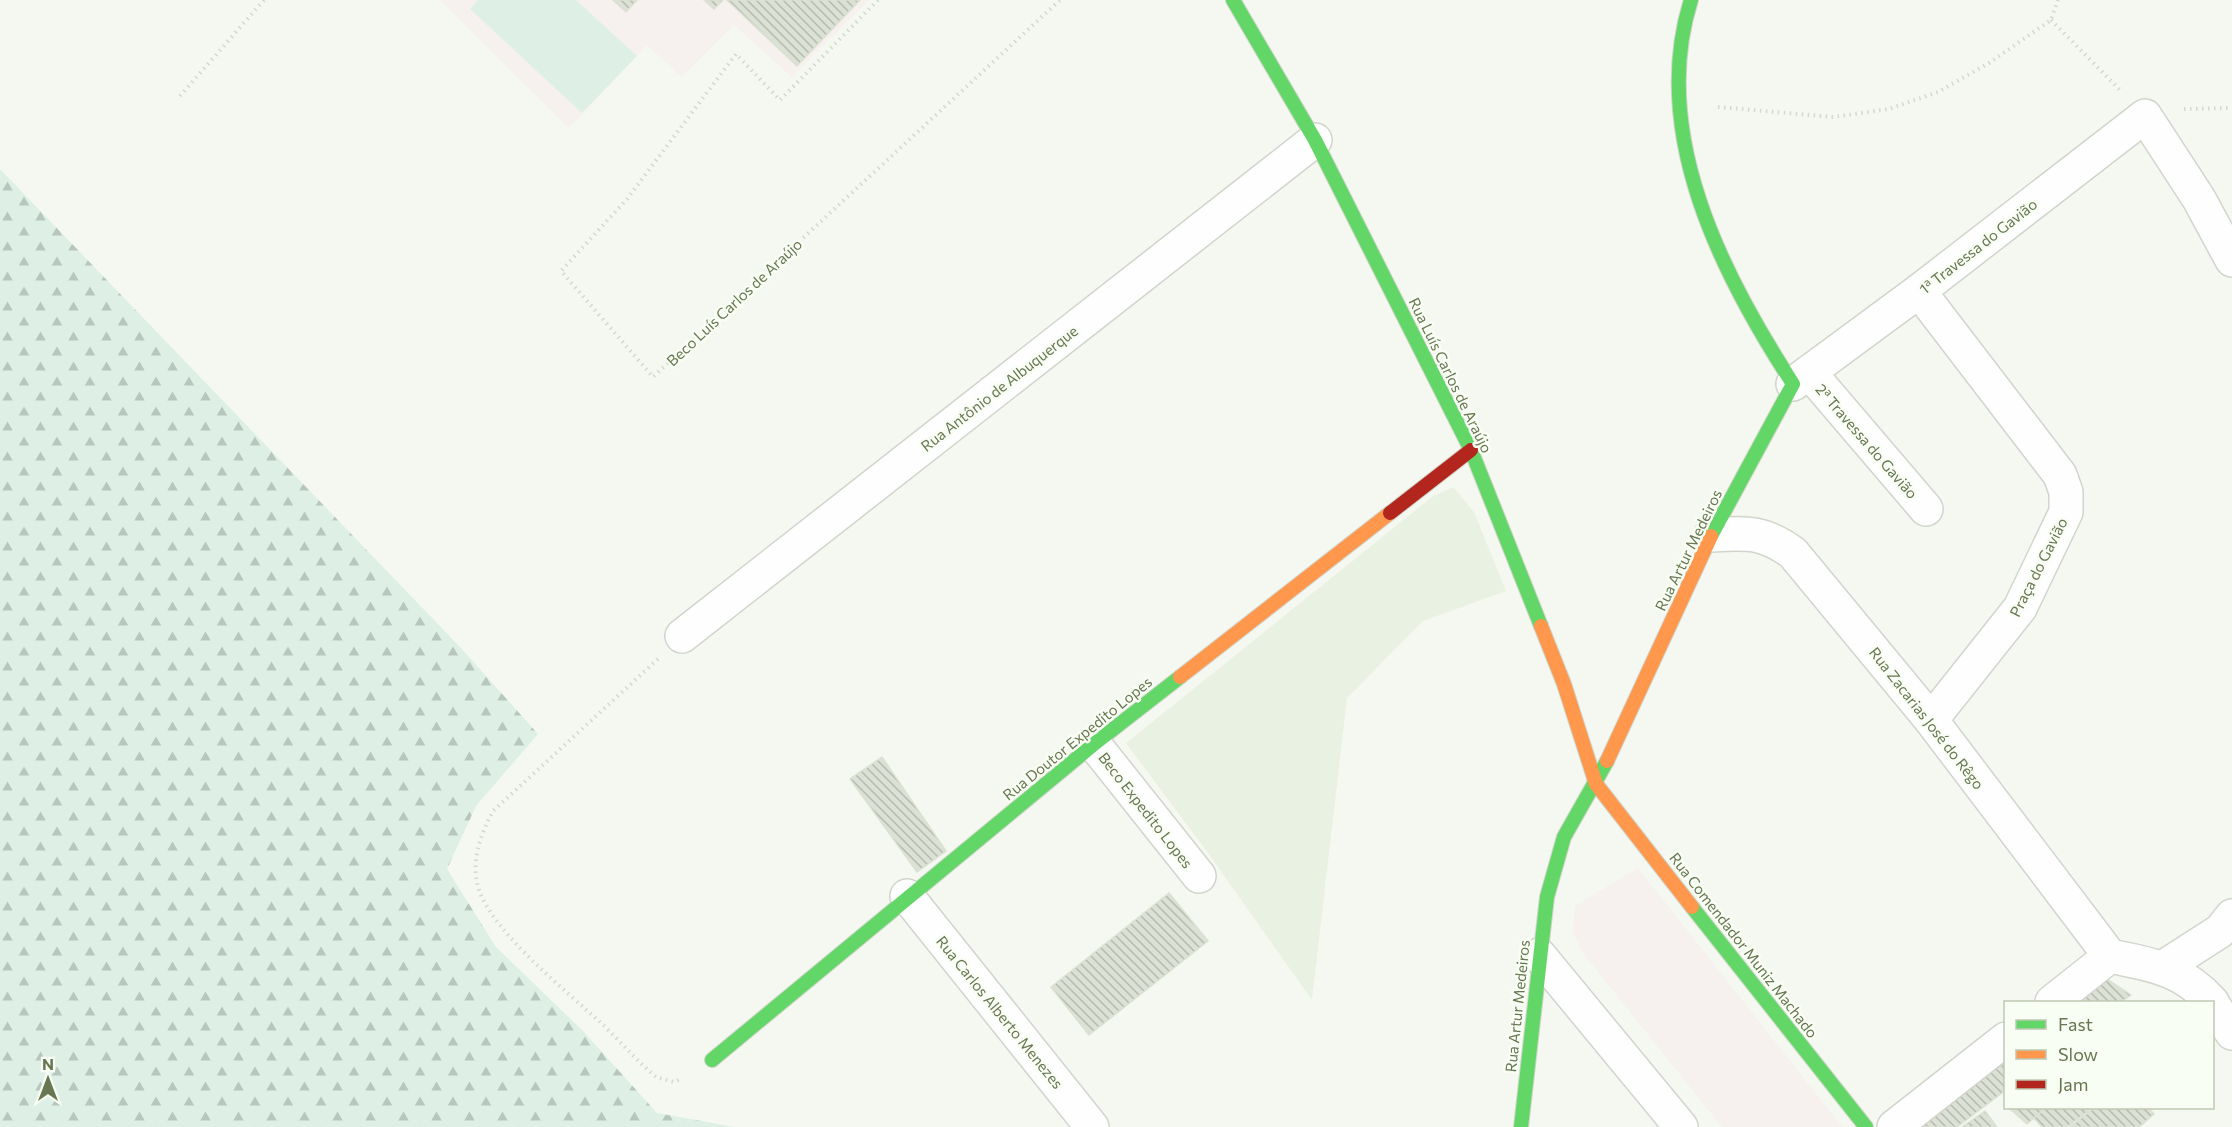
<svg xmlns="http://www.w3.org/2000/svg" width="2232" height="1127" font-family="Commissioner,sans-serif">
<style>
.residential{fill:#e9f2e2}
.education{fill:#f6f0ef}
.forest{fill:url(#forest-firs)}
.green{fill:#def0e6}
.building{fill:url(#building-back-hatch);stroke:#dbe1d3;stroke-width:1.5}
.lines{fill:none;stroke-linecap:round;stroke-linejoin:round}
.street-casing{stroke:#d1d5cc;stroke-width:36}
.fast-casing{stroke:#d0d5ca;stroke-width:16}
.slow-casing{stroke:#d0d5ca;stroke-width:16}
.jam-casing{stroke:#d0d5ca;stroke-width:16}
.path{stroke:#d4d8ce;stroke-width:4;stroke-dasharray:1.5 4.5;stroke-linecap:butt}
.street{stroke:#fdfefd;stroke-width:33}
.fast{stroke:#63d668;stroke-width:14}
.slow{stroke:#ff974d;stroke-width:14}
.jam{stroke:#b3261e;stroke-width:14}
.labels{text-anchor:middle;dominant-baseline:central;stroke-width:5;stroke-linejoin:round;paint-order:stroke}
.street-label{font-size:15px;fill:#687651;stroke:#f8fef4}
</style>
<defs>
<pattern id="forest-firs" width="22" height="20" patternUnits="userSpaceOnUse" patternTransform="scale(1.5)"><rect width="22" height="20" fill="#def0e6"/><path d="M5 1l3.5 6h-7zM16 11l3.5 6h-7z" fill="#b8c7bd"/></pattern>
<pattern id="building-back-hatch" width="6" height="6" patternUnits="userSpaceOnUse" patternTransform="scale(1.5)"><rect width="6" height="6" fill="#dce1d5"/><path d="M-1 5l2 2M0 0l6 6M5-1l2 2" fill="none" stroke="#b6bbaf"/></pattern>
</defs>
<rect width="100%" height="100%" fill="#f4f8f0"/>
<polygon class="residential" points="1453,487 1474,512 1506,591 1423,621 1347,698 1312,1000 1208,853 1126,743 1432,497"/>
<g class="education">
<polygon points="440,0 869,0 792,77 734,25 682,77 647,45 569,128"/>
<polygon points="1638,868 1712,962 1842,1127 1722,1127 1583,953 1573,933 1575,906"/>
</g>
<polygon class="forest" points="0,169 461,648 538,734 476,806 447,869 496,947 582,1030 657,1113 735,1127 0,1127"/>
<polygon class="green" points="478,0 576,0 637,56 582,113 470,9"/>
<g class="building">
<polygon points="613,0 637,0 626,12"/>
<polygon points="704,0 723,0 714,9"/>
<polygon points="727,0 860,0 797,66"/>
<polygon points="882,757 946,851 917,872 850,779"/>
<polygon points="1169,893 1208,941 1089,1035 1051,987"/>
<polygon points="2104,977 2131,995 2121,1002 2070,1002"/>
<polygon points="2006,1052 2006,1090 1957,1127 1917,1127"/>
<polygon points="2009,1108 2046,1108 2027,1124"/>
<polygon points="2046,1108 2092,1108 2067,1127 2042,1127 2034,1118"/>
<polygon points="2094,1108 2148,1108 2154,1114 2139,1127 2070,1127"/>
<polygon points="1985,1111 1997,1127 1962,1127"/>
</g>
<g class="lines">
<defs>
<g id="street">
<polyline points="1919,291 2060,475 2066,492 2066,512 2020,608 1931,720"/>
<polyline points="1809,372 1926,509"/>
<polyline points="1793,384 1919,291 2145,116 2199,199 2232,260"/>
<path d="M1711,535C1747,533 1763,531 1793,553L1931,720L2110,956"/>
<polyline points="682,636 1315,140"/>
<polyline points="1094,744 1199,876"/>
<polyline points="907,896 1092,1127"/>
<polyline points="1539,955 1681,1127"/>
<polyline points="2164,967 2220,931 2232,916"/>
<path d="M2052,1002L2110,956C2153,965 2181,968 2212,1002"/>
<polyline points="2212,1003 2232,1033"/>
<polyline points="1894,1127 2006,1039"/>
</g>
<g id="fast">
<polyline points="1233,0 1315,140 1471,450 1541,626"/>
<path d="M1691,0C1649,133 1722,275 1793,384L1711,536"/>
<polyline points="1692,907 1866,1127"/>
<polyline points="712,1060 1094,744 1180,677"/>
<polyline points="1521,1127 1547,897 1564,837 1607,761"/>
</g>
<g id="slow">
<polyline points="1541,626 1564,684 1596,784 1692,907"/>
<polyline points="1180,677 1390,513"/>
<polyline points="1607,761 1711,536"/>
</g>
<polyline id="jam" points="1390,513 1471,450"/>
</defs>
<use href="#street" class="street-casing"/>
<use href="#fast" class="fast-casing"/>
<use href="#slow" class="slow-casing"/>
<use href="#jam" class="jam-casing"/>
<g class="path">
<polyline points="878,0 780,100 736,54 627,199 561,271 653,377 1060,0"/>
<polyline points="2051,20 2120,90"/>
<polyline points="180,96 264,0"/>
<polyline points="1718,107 1833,117 1889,109 1938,92 1989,63 2051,20 2058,0"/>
<polyline points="2184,109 2232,108"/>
<path d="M658,659L493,811C480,836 470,862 479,890C494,933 566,991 600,1022C619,1040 636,1060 656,1077L674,1082L681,1079"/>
</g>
<use href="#street" class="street"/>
<use href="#fast" class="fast"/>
<use href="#slow" class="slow"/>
<use href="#jam" class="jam"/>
</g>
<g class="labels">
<g class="street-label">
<text transform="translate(1978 246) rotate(-38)">1ª Travessa do Gavião</text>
<text transform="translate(734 302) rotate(-43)">Beco Luís Carlos de Araújo</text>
<text transform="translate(1451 375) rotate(64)">Rua Luís Carlos de Araújo</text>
<text transform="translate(999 388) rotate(-38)">Rua Antônio de Albuquerque</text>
<text transform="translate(1867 441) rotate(49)">2ª Travessa do Gavião</text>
<text transform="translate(1688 550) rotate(-64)">Rua Artur Medeiros</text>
<text transform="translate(2038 567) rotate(-63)">Praça do Gavião</text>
<text transform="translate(1927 718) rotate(52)">Rua Zacarias José do Rêgo</text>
<text transform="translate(1077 738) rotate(-39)">Rua Doutor Expedito Lopes</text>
<text transform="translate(1146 810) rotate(52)">Beco Expedito Lopes</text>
<text transform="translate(1744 945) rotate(52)">Rua Comendador Muniz Machado</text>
<text transform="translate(1517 1006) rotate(-84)">Rua Artur Medeiros</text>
<text transform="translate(1000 1012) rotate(51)">Rua Carlos Alberto Menezes</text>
</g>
</g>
<rect x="2004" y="1001" width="210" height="108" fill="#f8fef4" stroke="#bec8b3" stroke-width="1.5"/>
<rect x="2016" y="1020" width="30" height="9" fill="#63d668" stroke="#bec8b3" stroke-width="1.5"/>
<text x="2058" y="1031" font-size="18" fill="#687651">Fast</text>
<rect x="2016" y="1050" width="30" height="9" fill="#ff974d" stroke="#bec8b3" stroke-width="1.5"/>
<text x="2058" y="1061" font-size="18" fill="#687651">Slow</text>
<rect x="2016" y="1080" width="30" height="9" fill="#b3261e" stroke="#bec8b3" stroke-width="1.5"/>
<text x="2058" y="1091" font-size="18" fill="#687651">Jam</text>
<g transform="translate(48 1079)" stroke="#f8fef4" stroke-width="4.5" paint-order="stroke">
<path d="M0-4.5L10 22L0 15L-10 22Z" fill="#687651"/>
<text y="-9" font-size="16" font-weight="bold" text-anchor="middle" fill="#687651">N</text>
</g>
</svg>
